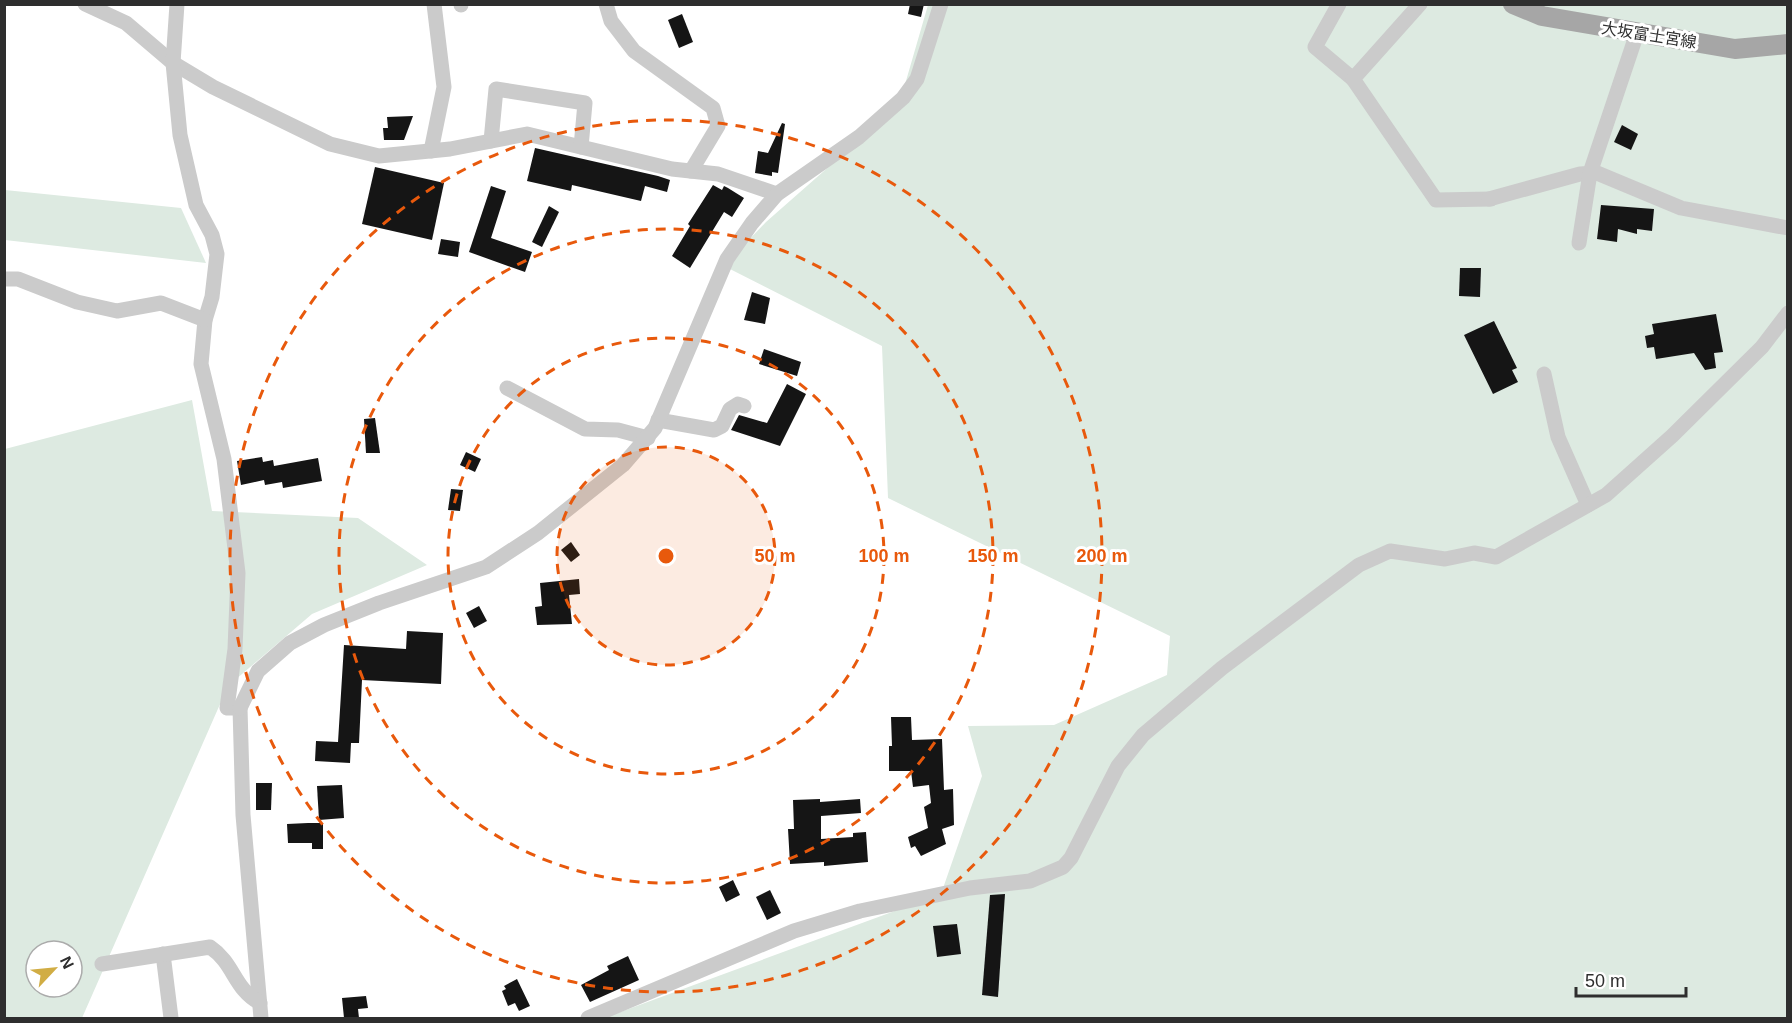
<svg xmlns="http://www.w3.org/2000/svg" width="1792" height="1023" font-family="Arial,'Noto Sans JP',sans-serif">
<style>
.green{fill:#ddeae1;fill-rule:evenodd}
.building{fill:#151515}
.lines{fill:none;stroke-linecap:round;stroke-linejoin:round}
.minor{stroke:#cbcbcb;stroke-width:15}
.major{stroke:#a6a6a6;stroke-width:20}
.ring{fill:none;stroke:#e8590c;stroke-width:3;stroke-dasharray:10 8}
.labels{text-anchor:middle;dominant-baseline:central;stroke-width:6;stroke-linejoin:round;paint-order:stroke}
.street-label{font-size:16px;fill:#2e2e2e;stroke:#fff}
.centre{fill:#e8590c;stroke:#fff;stroke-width:3}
.ring-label{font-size:18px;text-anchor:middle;font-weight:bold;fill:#e8590c;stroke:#fff;stroke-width:6;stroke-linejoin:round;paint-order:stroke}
</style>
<rect width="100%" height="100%" fill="#fff"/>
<g class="green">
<polygon points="928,5 1787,5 1787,1018 604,1018 941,894 982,776 968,726 1054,725 1167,675 1170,636 888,498 882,346 724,266 766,222 899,105"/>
<polygon points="5,190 181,208 206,263 5,240"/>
<path d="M192,400L212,511L358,518L427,565L312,614L228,686L82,1018H5V449ZM36,951H72V987H36Z"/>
</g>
<g class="building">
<polygon points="910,4 924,4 921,17 908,14"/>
<polygon points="682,14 693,42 679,48 668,20"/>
<polygon points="413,116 404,140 384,140 383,128 388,128 387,117"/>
<polygon points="782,123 785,124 778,173 772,172 772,176 755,173 758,151 768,153"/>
<polygon points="1622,125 1638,134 1631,150 1614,142"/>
<polygon points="535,148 658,176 670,180 667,192 645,186 641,201 572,185 571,191 527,181"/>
<polygon points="375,167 444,183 432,240 362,224"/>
<polygon points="713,185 722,190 724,186 728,188 744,198 732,217 724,212 690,268 672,256 690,226 688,224"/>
<polygon points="491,186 506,191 491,238 532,252 525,272 469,252"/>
<polygon points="1601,205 1654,209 1652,231 1637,229 1637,234 1618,229 1617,242 1597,239"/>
<polygon points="549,206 559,212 542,247 532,242"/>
<polygon points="441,239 460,242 458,257 438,254"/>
<polygon points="1460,268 1481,268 1480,297 1459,296"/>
<polygon points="752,292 770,298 765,324 744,320"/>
<polygon points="1716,314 1723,352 1714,353 1716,368 1705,370 1694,353 1656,359 1654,347 1647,348 1645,336 1654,334 1652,324"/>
<polygon points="1494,321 1517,368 1512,370 1518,382 1493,394 1464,335"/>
<polygon points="764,349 801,362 797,376 759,364"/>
<polygon points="787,384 806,394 780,446 731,430 739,415 767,423"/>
<polygon points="375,418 380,453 366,453 364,419"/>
<polygon points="466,452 481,459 475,472 460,465"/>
<polygon points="262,457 263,462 273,460 274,466 318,458 322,481 283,488 282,482 265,485 264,480 241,485 237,461"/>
<polygon points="451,489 463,490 460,511 448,510"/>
<polygon points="571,542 580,555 571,562 561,550"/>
<polygon points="579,579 580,594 569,595 572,624 537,625 535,607 542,606 540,583"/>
<polygon points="479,606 487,621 474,628 466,613"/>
<polygon points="407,631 443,633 441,684 362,680 359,743 351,743 350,763 315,761 316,741 338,742 344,645 406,649"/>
<polygon points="891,717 911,717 912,740 942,739 944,790 953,789 954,825 942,829 946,844 921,856 915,846 911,848 908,837 928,828 924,807 931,803 929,785 913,787 911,771 889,771 889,746 892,746"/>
<polygon points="256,783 272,783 271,810 256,810"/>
<polygon points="342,785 344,818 319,820 317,786"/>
<polygon points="820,799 820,802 860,799 861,813 821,816 821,839 853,837 853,833 866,832 868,862 824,866 824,862 790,864 788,829 794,829 793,800"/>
<polygon points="308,823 323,823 323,849 312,849 312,843 288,843 287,824"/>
<polygon points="733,880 740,895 726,902 719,887"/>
<polygon points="770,890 781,913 767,920 756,897"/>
<polygon points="1005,894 998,997 982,995 990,895"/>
<polygon points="957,924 961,954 937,957 933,926"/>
<polygon points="628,956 639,980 590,1002 581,985 609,970 607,966"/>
<polygon points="517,979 530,1006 519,1011 515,1003 508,1006 502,991 506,989 504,986"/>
<polygon points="366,996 368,1008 358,1009 359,1018 344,1018 342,998"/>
</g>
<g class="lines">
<g class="minor">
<polyline points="85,4 126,23 173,63 213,87 330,144 379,156 450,149 527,134 672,169 718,174 777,194"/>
<polyline points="177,4 173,63 180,135 196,205 212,235 217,254 212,297 205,320 201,364 224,459 238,573 235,649 227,708 240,708 243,815 261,1018"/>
<polyline points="606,4 611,21 634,51 713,108 718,126 691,171"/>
<polyline points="1339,4 1315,47 1353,79"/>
<polyline points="1420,4 1353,79 1436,200 1491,199"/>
<polyline points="461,5 461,4"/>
<polyline points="491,141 496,89 585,103 581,147"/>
<polyline points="431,151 444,87 434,4"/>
<polyline points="1489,199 1580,174 1597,173 1681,208 1788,228"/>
<polyline points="1579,243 1590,173 1637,33"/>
<polyline points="4,279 18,279 77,302 117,311 161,303 205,320"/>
<polyline points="1544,374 1558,437 1588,505"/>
<polyline points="507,388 585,429 618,430 648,438"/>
<polyline points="658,420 714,430 722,426 730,409 738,404 744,406"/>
<polyline points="240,708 258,671 290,643 324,625 379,603 486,567 538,533 623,465 655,428 727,259 752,223 777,194 859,137 903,98 917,79 941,4"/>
<polyline points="163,954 171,1018"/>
<path d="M102,964L210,947C235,964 233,988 260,1003"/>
<polyline points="588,1018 794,931 860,911 970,888 1030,881 1063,867 1071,858 1118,766 1143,735 1222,668 1359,565 1390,551 1445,559 1474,553 1496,557 1606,495 1672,436 1762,347 1788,313"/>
</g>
<polyline class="major" points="1513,4 1542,16 1735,49 1788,44"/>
</g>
<circle cx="666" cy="556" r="109" fill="#e8590c" fill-opacity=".12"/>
<g class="ring">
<circle cx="666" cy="556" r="109"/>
<circle cx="666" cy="556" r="218"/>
<circle cx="666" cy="556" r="327"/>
<circle cx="666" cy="556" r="436"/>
</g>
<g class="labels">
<g class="street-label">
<text transform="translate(1649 35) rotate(9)">大坂富士宮線</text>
</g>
</g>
<circle cx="666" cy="556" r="9" class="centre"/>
<g class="ring-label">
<text x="775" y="562">50 m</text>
<text x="884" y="562">100 m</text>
<text x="993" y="562">150 m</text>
<text x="1102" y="562">200 m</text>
</g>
<rect width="1792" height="1023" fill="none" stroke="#2e2e2e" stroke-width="12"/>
<g transform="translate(54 969) rotate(64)"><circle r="28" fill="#ffffff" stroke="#ababab" stroke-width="1.5"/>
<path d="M0-4.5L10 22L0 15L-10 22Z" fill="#d1ad44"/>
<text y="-9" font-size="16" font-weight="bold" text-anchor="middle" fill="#2e2e2e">N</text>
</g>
<path d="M1576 987v9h110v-9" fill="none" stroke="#2e2e2e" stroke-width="3"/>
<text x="1585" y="987" font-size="18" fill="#2e2e2e" stroke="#ffffff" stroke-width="4.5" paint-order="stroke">50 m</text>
</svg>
